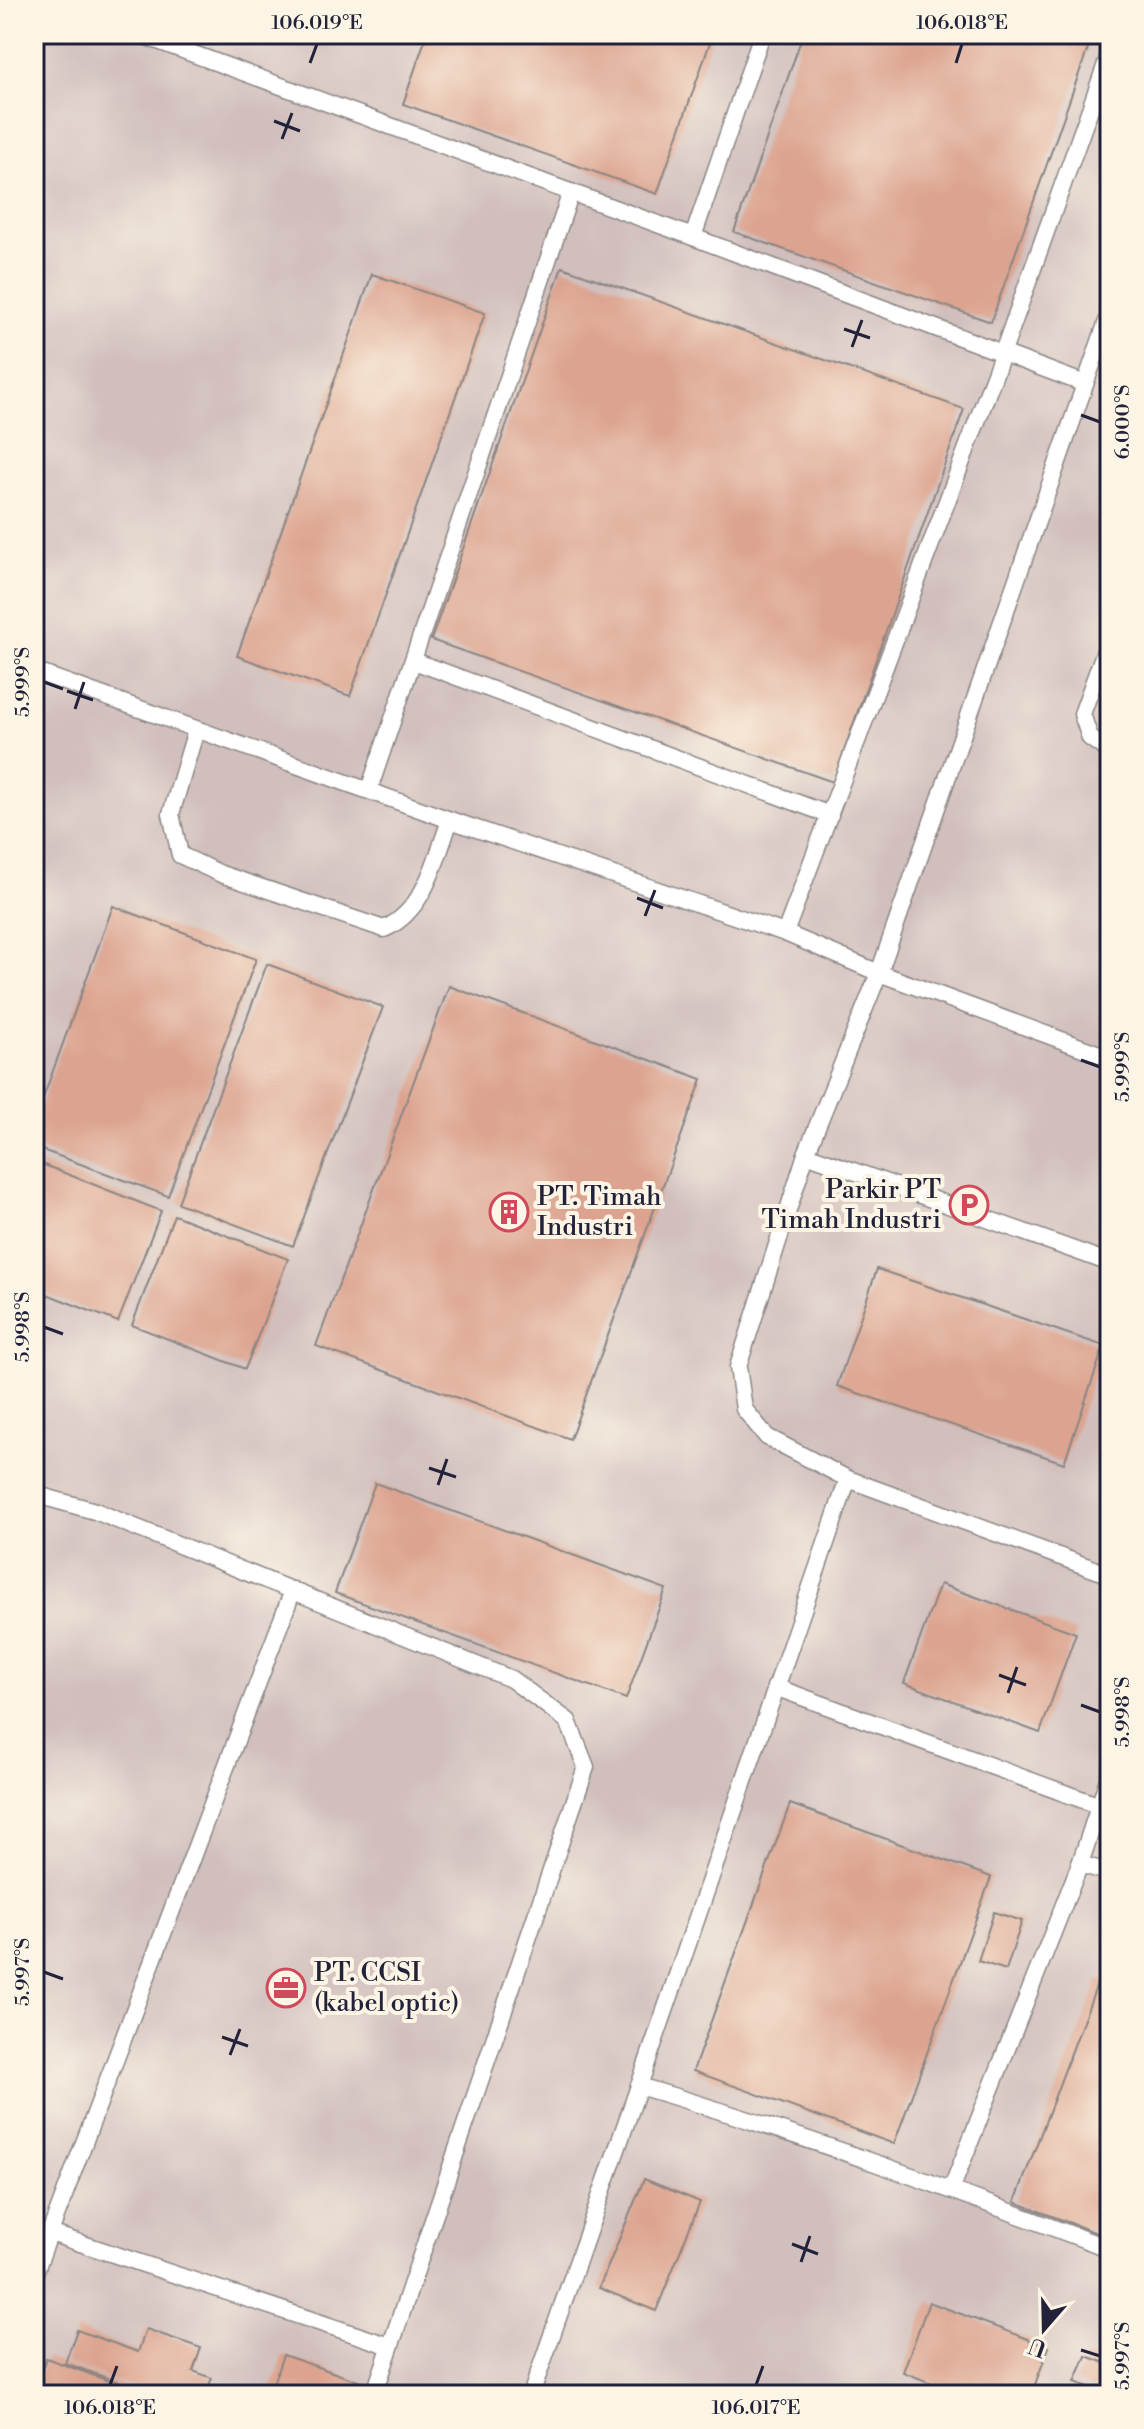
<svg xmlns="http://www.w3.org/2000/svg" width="1144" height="2429" font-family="'Libre Bodoni',serif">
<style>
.industrial{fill:#d1bfbd}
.building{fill:#dca490}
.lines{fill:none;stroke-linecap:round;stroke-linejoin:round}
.lane-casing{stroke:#8a8584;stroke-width:19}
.lane{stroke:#fff;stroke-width:16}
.ticks{fill:none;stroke:#22223b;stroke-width:3}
.labels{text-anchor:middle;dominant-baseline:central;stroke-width:8;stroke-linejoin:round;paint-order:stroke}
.poi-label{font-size:26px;fill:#22223b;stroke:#fcf5e5;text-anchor:start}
.neatline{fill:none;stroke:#22223b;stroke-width:3}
.ticks-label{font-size:20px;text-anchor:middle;fill:#22223b}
</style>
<rect width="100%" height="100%" fill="#fcf5e5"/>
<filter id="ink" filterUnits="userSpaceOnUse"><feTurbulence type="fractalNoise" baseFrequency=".0125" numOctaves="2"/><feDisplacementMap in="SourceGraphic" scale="16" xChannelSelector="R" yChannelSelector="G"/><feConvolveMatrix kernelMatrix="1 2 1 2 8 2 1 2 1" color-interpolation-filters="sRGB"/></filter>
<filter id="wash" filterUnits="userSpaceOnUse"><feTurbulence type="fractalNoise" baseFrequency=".006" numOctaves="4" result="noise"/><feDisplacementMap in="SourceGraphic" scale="32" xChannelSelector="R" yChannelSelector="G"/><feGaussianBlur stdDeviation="1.8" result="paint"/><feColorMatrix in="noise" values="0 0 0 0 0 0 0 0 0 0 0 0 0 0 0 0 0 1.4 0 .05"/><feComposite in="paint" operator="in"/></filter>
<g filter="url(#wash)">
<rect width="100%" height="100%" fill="#f3e8ce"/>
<rect class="industrial" x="34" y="34" width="1076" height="2361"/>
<g id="blocks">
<g class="building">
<polygon points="427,34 713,34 657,194 403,104"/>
<polygon points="803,34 1093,34 991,322 734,232"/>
<polygon points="562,267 964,409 833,782 431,640"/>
<polygon points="372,274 485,313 350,696 237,656"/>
<polygon points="113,906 256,959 168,1196 34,1147 34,1123"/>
<polygon points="267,964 383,1007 293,1246 178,1203"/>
<polygon points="449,986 702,1079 570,1439 316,1346"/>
<polygon points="34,1161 161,1211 118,1322 34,1289"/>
<polygon points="174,1215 288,1259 245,1369 132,1325"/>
<polygon points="877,1269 1104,1346 1064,1463 837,1386"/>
<polygon points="375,1483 666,1589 626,1699 335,1593"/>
<polygon points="940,1584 1076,1633 1040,1733 904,1683"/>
<polygon points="790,1804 991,1877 894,2144 693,2071"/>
<polygon points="994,1912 1022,1921 1006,1970 978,1961"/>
<polygon points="1099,1979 1110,1984 1110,2238 1015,2202"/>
<polygon points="644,2179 700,2202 656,2311 599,2288"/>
<polygon points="929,2302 1049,2347 1031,2395 962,2395 903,2372"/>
<polygon points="146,2329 201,2348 193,2371 212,2378 205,2395 154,2395 65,2363 77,2330 138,2352"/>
<polygon points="283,2355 370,2385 366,2395 269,2395"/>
<polygon points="1086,2356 1110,2365 1110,2395 1075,2382"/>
<polygon points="46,2358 147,2395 42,2395 34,2392"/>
</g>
</g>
</g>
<g filter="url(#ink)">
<use href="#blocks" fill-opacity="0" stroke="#8a8584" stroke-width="2"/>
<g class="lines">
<defs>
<g id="lane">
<polyline points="139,34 693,237 1085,384"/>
<polyline points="693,237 762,34"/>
<path d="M1110,313L879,973L806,1154L738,1367L744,1409L767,1437L848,1479L639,2086C799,2133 955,2191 1110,2249"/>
<polyline points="1110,637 1082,714 1090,738 1110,752"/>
<polyline points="414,661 830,815"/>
<polyline points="34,671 450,820 785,933 879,973 1110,1058"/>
<path d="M196,730L171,814L180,855L221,874L384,929C425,911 436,859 450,820"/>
<polyline points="369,790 571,192"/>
<polyline points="785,933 1003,352 1110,53"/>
<polyline points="806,1154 1110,1263"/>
<polyline points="848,1479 1110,1575"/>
<polyline points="34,1494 95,1511 511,1679 568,1721 586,1767 374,2395"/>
<polyline points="775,1687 1097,1805"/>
<polyline points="1080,1864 1110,1873"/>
<polyline points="951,2190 1080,1864 1110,1773"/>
<polyline points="50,2233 390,2346"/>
<polyline points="34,2275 293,1590"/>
<polyline points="531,2395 639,2086"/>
</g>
</defs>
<use href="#lane" class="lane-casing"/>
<use href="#lane" class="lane"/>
</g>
</g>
<path class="ticks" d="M310,63L317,44M956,63L962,44M274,121L300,131M282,139L292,113M844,329L870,338M852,347L862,320M1081,415L1100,422M44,682L63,689M67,691L93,700M75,709L84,682M637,898L663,908M645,916L655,890M1081,1060L1100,1067M44,1327L63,1334M429,1468L456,1477M438,1485L447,1459M999,1675L1026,1685M1008,1693L1017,1667M1081,1705L1100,1712M44,1972L63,1979M222,2037L248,2046M230,2055L240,2029M792,2244L818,2254M801,2262L810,2236M1081,2350L1100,2356M110,2385L117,2366M756,2385L763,2366"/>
<defs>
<symbol id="parking-ring" viewBox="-11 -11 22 22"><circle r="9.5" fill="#fcf5e5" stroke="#d1495b" stroke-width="1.5"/><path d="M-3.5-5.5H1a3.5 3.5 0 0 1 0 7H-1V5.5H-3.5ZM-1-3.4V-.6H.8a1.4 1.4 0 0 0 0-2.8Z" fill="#d1495b"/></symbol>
<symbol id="building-ring" viewBox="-11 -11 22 22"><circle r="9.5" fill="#fcf5e5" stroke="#d1495b" stroke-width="1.5"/><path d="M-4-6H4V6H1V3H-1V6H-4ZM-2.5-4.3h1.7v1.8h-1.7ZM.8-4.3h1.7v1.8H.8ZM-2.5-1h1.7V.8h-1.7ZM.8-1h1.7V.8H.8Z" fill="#d1495b"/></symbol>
<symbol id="office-ring" viewBox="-11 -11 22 22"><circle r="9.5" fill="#fcf5e5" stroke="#d1495b" stroke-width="1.5"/><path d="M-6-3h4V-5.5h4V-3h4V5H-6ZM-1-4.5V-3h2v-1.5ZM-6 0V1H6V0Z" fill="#d1495b"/></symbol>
</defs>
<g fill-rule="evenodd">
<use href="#parking-ring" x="947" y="1183" width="44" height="44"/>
<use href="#building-ring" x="487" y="1190" width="44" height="44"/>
<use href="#office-ring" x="264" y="1966" width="44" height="44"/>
</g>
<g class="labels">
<g class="poi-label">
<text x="941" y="1190" text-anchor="end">Parkir PT<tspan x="941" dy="30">Timah Industri</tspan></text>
<text x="537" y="1197">PT. Timah<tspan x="537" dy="30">Industri</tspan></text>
<text x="314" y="1973">PT. CCSI<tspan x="314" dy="30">(kabel optic)</tspan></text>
</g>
</g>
<rect width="1144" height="2429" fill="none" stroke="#fcf5e5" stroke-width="88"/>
<g transform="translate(1044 2329) rotate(200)" stroke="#fcf5e5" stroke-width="6" paint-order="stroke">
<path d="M0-6L14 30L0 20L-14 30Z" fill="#22223b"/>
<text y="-12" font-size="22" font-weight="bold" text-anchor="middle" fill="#22223b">U</text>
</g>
<rect x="44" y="44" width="1056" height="2341" class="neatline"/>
<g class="ticks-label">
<text x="317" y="29">106.019°E</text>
<text x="962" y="29">106.018°E</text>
<text transform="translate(1122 422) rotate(-90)" y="7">6.000°S</text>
<text transform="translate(22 682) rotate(-90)" y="7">5.999°S</text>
<text transform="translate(1122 1067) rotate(-90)" y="7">5.999°S</text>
<text transform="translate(22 1327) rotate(-90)" y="7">5.998°S</text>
<text transform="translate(1122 1712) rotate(-90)" y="7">5.998°S</text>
<text transform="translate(22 1972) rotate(-90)" y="7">5.997°S</text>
<text transform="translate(1122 2356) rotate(-90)" y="7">5.997°S</text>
<text x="110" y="2414">106.018°E</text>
<text x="756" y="2414">106.017°E</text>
</g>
</svg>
